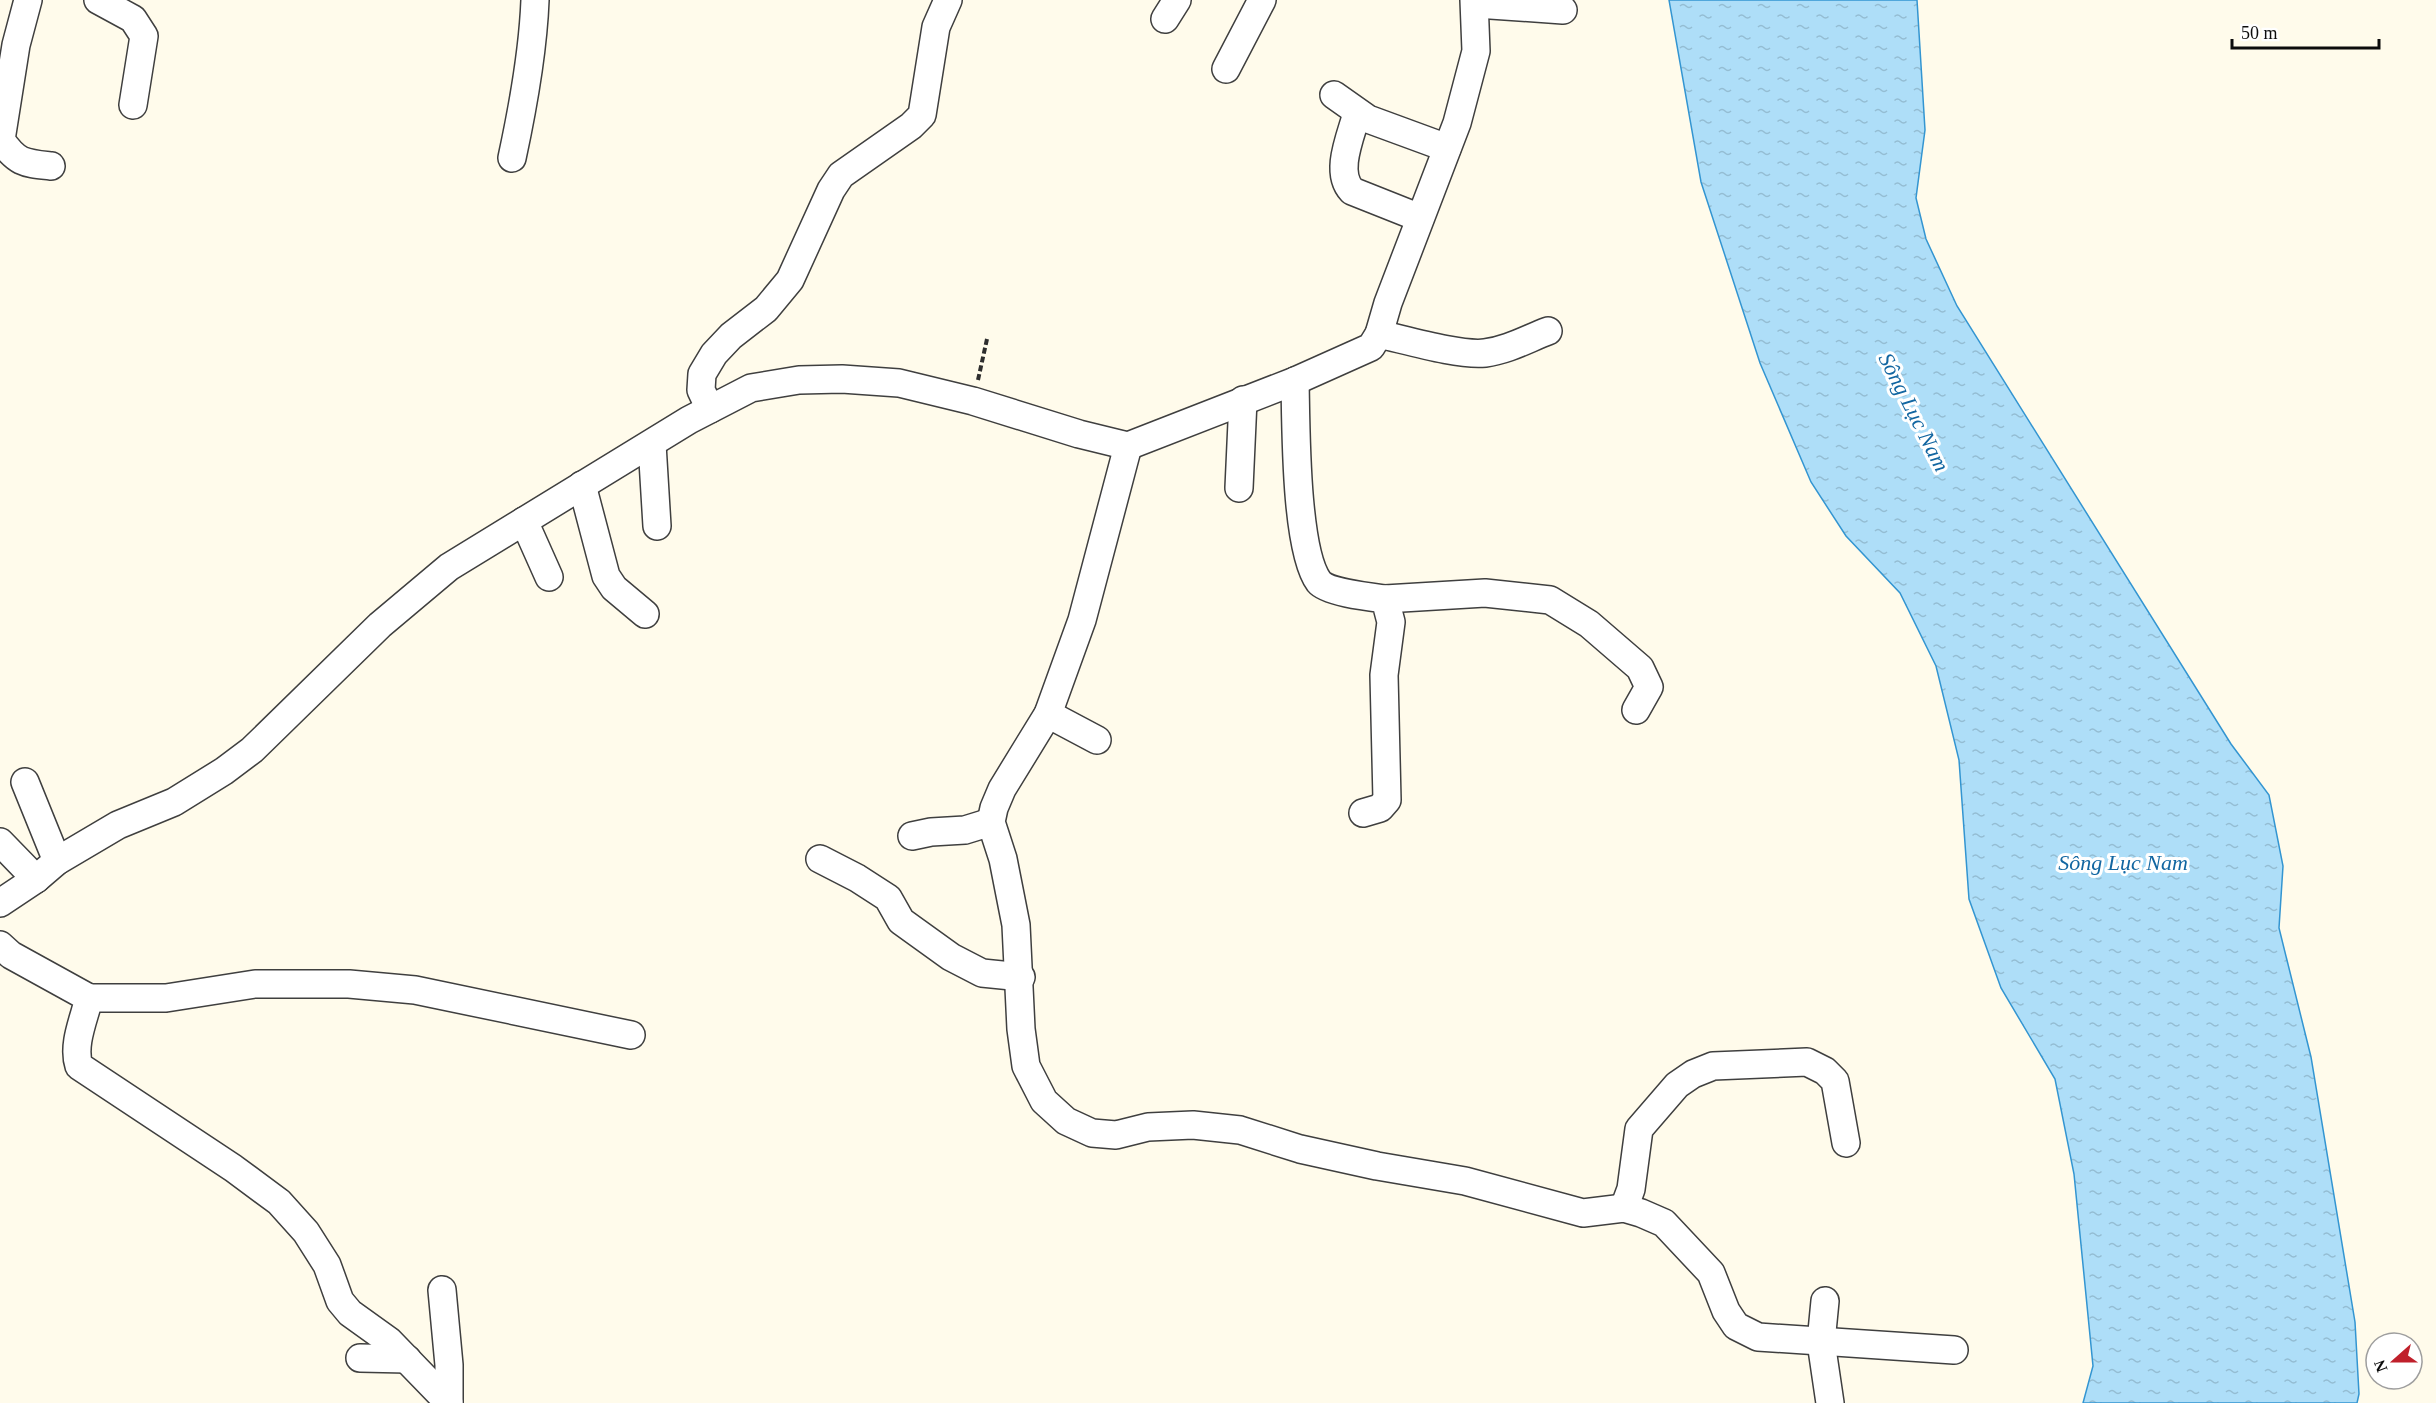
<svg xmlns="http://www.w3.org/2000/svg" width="2436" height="1403" font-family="'Times New Roman',serif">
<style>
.water{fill:url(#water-ripples);stroke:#3395d1;stroke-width:1.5}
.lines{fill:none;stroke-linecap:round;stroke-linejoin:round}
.minor-casing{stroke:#3f3f3f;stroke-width:30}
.path{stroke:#2e2e2e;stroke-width:4;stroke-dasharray:6 3;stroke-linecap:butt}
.minor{stroke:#fff;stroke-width:27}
.labels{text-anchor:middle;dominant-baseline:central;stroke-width:6;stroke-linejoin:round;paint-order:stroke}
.water-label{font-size:22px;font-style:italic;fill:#1266a1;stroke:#fff}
</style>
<defs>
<pattern id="water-ripples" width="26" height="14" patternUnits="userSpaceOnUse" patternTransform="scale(1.5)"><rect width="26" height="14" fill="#aedef8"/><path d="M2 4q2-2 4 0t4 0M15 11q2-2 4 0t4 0" fill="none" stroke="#94bdd3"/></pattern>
</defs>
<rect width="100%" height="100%" fill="#fffbeb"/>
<polygon class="water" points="1669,0 1917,0 1925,130 1916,198 1926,239 1957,306 2231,744 2269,795 2283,866 2279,928 2311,1057 2355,1322 2359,1394 2357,1403 2083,1403 2093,1366 2074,1174 2055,1079 2001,988 1969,899 1959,760 1936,666 1900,593 1846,536 1811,482 1760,363 1701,182"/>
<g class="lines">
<defs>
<g id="minor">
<path d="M28,0L16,45L1,140C17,163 24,163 51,166"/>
<polyline points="98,0 133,19 144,36 133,105"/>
<polyline points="1476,4 1563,10"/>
<polyline points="1165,19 1177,0"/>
<polyline points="1226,69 1262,0"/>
<polyline points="1334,95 1368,119 1447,148"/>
<path d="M1357,113C1351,136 1334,172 1352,191L1420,218"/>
<path d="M512,158C523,107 533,53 535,0"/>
<path d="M1379,334C1406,340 1460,356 1485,353C1508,350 1527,339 1548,331"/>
<path d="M1295,381C1296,424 1295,550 1319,582C1327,592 1370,597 1385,599L1391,622L1384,675L1387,800L1380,808L1363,813"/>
<polyline points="710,409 701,390 702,374 714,354 731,336 766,309 790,280 831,190 841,175 911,126 922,115 936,27 948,0"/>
<polyline points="652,444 657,526"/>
<polyline points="1128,446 1082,620 1048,714 1002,789 994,808 991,822 1003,859 1016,925 1021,1029 1026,1066 1044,1101 1066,1121 1092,1133 1116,1135 1148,1127 1193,1125 1240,1130 1300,1149 1377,1166 1465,1181 1583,1213 1624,1208 1641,1213 1664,1223 1711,1273 1726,1311 1736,1326 1758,1337 1954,1350"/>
<polyline points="582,485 606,576 614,588 645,614"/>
<polyline points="1239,488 1243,400"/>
<polyline points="524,521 549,577"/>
<polyline points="1385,599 1485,593 1550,600 1589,624 1640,668 1649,687 1636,710"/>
<polyline points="1048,714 1097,740"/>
<polyline points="25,782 57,861"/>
<polyline points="912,836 931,832 965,830 991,822"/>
<polyline points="0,842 36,879"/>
<polyline points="820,859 857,878 888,898 901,921 951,957 982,973 1021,977"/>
<polyline points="0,903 36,879 57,861 118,825 174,802 224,771 252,750 380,625 449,567 689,420 751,388 799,380 842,379 899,383 973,401 1079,434 1128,446 1295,381 1371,347 1379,334 1388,303 1457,123 1476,51 1474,0"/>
<path d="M0,945L11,955L89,998C84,1019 72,1045 79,1066L233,1168L279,1202L306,1232L327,1265L340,1301L350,1313L389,1341L449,1403"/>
<polyline points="89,998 166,998 255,984 349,984 415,990 631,1035"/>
<polyline points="1624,1208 1631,1189 1639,1129 1677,1085 1693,1074 1713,1066 1807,1062 1825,1071 1835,1081 1846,1143"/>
<polyline points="442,1290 449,1365 449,1402"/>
<polyline points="1825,1301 1821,1342 1830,1403"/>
<polyline points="360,1358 407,1359"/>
</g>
</defs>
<use href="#minor" class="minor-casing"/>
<polyline class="path" points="978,380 987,339"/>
<use href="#minor" class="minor"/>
</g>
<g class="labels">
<g class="water-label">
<text transform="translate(1914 412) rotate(63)">Sông Lục Nam</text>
<text x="2123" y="862">Sông Lục Nam</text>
</g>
</g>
<g transform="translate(2394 1361) rotate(249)"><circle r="28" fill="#ffffff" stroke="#9e9e9e" stroke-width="1.5"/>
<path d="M0-4.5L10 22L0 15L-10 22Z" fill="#c0202b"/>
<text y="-9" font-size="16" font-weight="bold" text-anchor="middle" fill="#0c0c0c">N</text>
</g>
<path d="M2232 39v9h147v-9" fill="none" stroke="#0c0c0c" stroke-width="3"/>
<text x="2241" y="39" font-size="18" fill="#0c0c0c" stroke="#ffffff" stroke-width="4.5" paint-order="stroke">50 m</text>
</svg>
